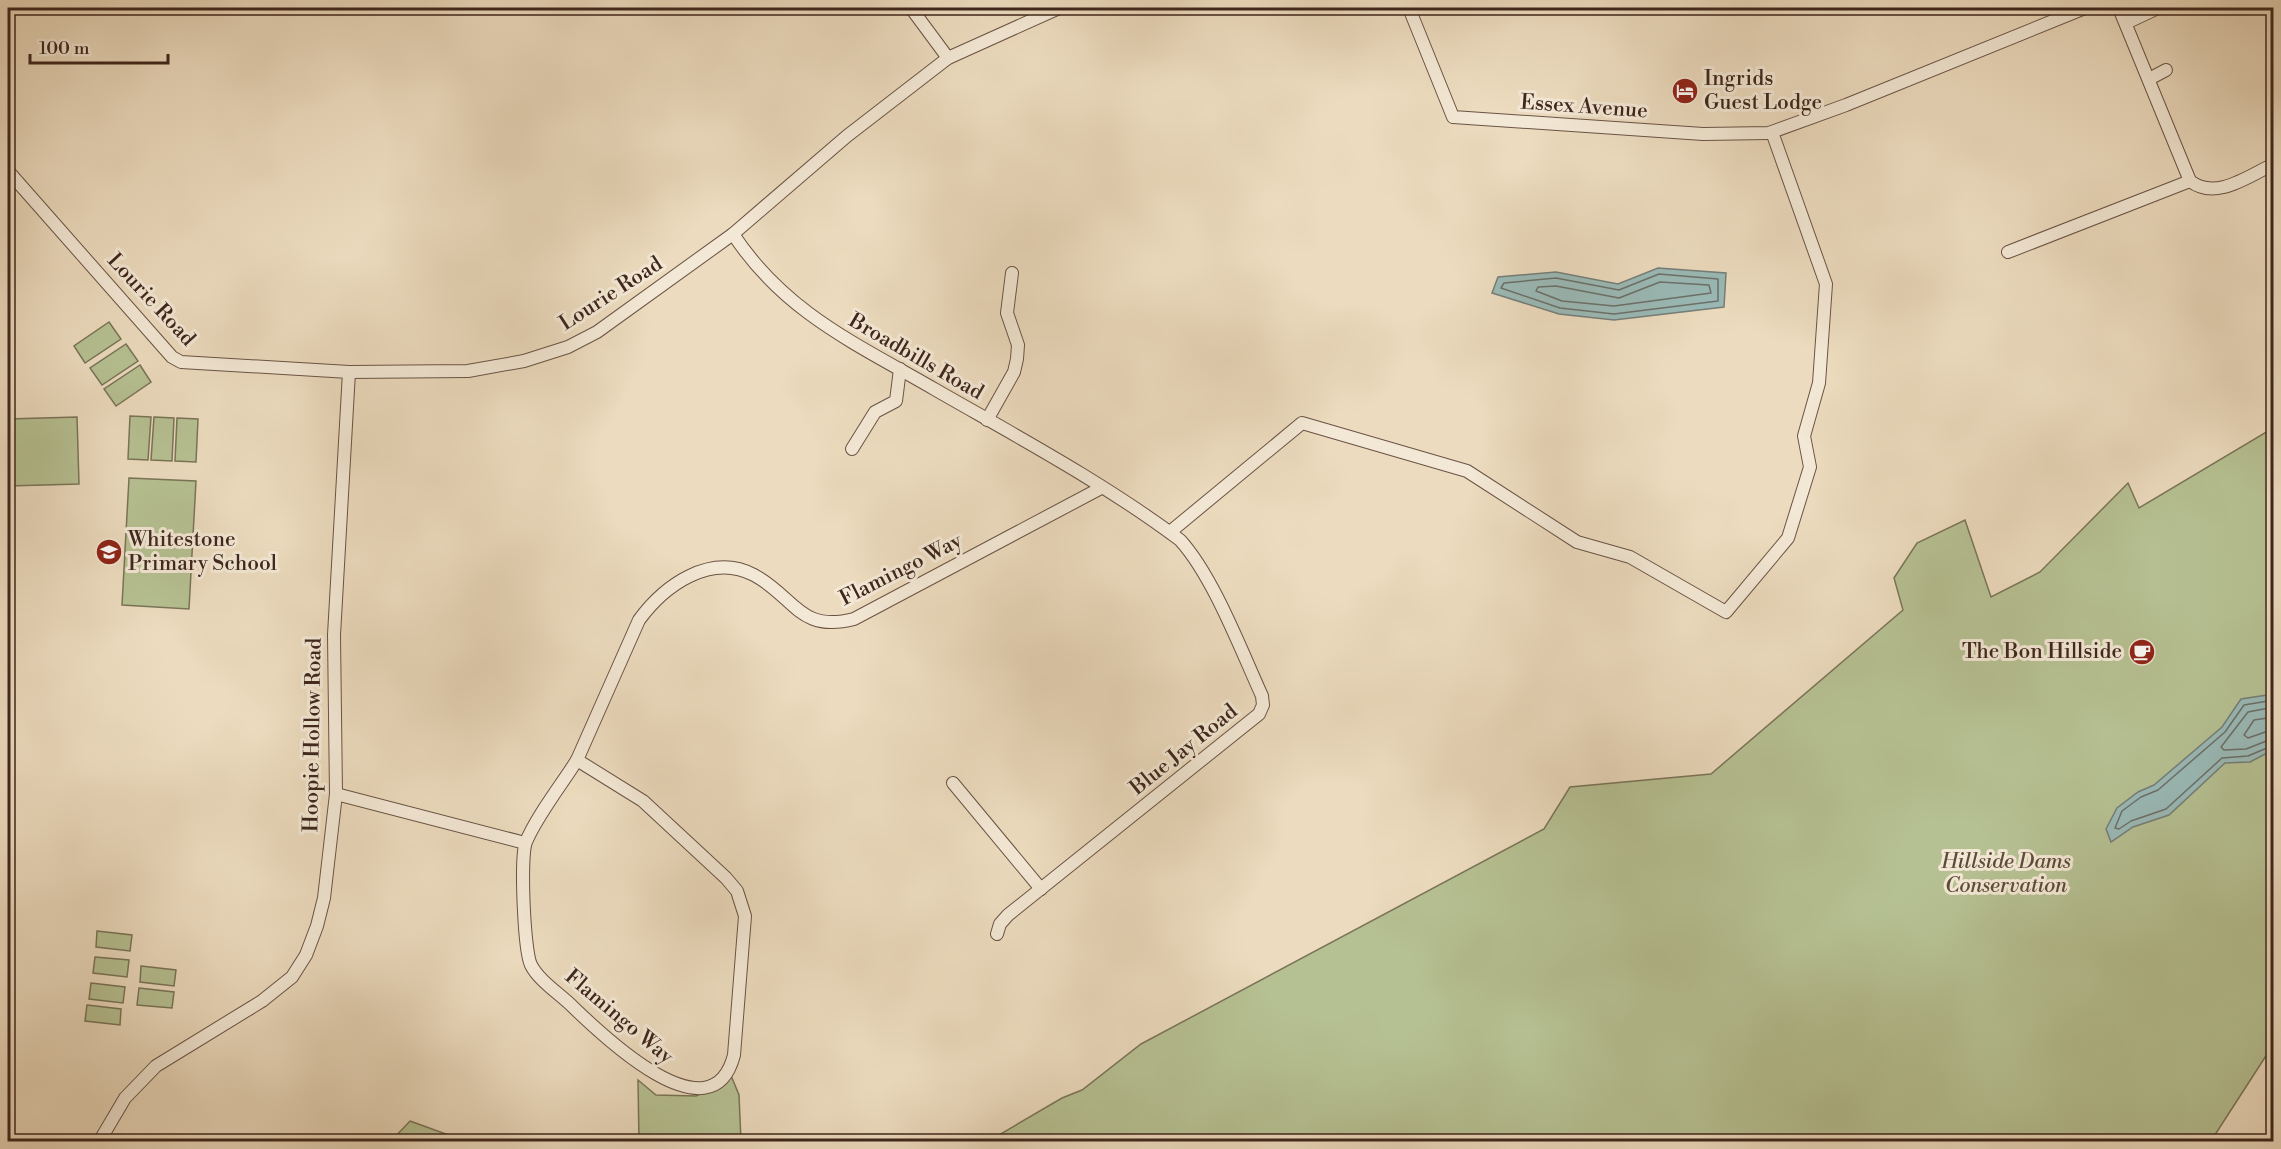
<svg xmlns="http://www.w3.org/2000/svg" width="2281" height="1149" font-family="'Libre Bodoni',serif">
<style>
.green{fill:#b6c193;stroke:#7a7458;stroke-width:1.5}
.water{fill:#9abab7;stroke:#757f79;stroke-width:1.5}
.lines{fill:none;stroke-linecap:round;stroke-linejoin:round}
.shore{stroke:#6c706a;stroke-width:1.5}
.minor-casing{stroke:#6a5345;stroke-width:14}
.minor{stroke:#f3e8d5;stroke-width:12}
.labels{text-anchor:middle;dominant-baseline:central;stroke-width:6;stroke-linejoin:round;paint-order:stroke}
.poi-label{font-size:21px;fill:#3e261d;stroke:#f3e8d5;text-anchor:start}
.street-label{font-size:21px;fill:#3e261d;stroke:#f3e8d5}
.park-label{font-size:21px;font-style:italic;fill:#5c4d3a;stroke:#f3e8d5}
</style>
<rect width="100%" height="100%" fill="#ecdbbe"/>
<filter id="stains"><feTurbulence type="fractalNoise" baseFrequency=".00333" numOctaves="4"/><feColorMatrix values="0 0 0 0 .2 0 0 0 0 .09 0 0 0 0 .02 0 0 0 .5 -.17"/></filter>
<radialGradient id="worn" r=".72"><stop offset=".6" stop-color="#630" stop-opacity="0"/><stop offset="1" stop-color="#630" stop-opacity=".3"/></radialGradient>
<g class="green">
<polygon points="109,322 121,339 85,363 74,346"/>
<polygon points="126,344 138,361 102,385 90,368"/>
<polygon points="140,365 151,382 116,406 104,389"/>
<polygon points="130,416 151,417 148,460 128,459"/>
<polygon points="77,417 79,484 8,486 8,419"/>
<polygon points="154,417 174,418 172,461 151,460"/>
<polygon points="177,418 198,419 196,462 175,461"/>
<polygon points="2273,428 2273,1045 2211,1141 987,1142 1062,1098 1082,1090 1141,1044 1544,829 1570,787 1711,774 1903,610 1894,578 1917,543 1965,520 1991,597 2040,572 2128,483 2139,508"/>
<polygon points="129,478 196,481 189,609 122,605"/>
<polygon points="97,931 132,935 130,951 96,947"/>
<polygon points="95,957 129,960 127,977 93,973"/>
<polygon points="141,966 176,970 174,986 140,982"/>
<polygon points="91,983 125,987 123,1003 89,999"/>
<polygon points="139,988 174,992 172,1008 137,1005"/>
<polygon points="87,1005 121,1009 120,1025 85,1021"/>
<polygon points="726,1077 732,1078 739,1095 741,1141 639,1141 638,1080 656,1095 696,1096 724,1084"/>
<polygon points="410,1121 465,1141 391,1141"/>
</g>
<g class="water">
<polygon points="1658,268 1726,273 1724,307 1614,320 1559,314 1492,293 1498,277 1556,272 1618,284"/>
<polygon points="2273,687 2273,750 2250,762 2225,763 2169,815 2133,827 2111,842 2106,829 2117,808 2138,792 2154,785 2222,727 2241,699 2267,695"/>
</g>
<g class="lines">
<g class="shore">
<polygon points="1659,274 1718,279 1718,301 1614,314 1560,308 1501,288 1504,283 1556,278 1619,290"/>
<polygon points="1660,282 1709,285 1711,293 1614,306 1562,301 1536,291 1538,287 1556,286 1619,298"/>
<polyline points="2274,697 2268,701 2244,705 2225,732 2158,790 2141,797 2122,811 2115,828 2119,829 2131,821 2166,809 2222,758 2248,756 2274,745"/>
<polyline points="2274,707 2248,712 2221,747 2224,750 2246,749 2274,738"/>
<polyline points="2274,717 2254,720 2244,735 2248,738 2274,729"/>
</g>
<defs>
<g id="minor">
<polyline points="911,8 948,58"/>
<polyline points="1409,8 1453,117 1703,134 1769,133 1846,105 2085,8"/>
<polyline points="2119,8 2190,181"/>
<polyline points="2126,23 2158,8"/>
<polyline points="2149,79 2166,70"/>
<polyline points="8,171 172,357 181,362 349,372 468,371 524,361 568,347 597,332 733,234 847,136 948,58 1059,8"/>
<path d="M2190,181C2216,201 2248,176 2274,164"/>
<path d="M733,234C785,313 857,344 936,390C1018,437 1104,483 1180,540C1213,576 1241,650 1262,696L1263,705L1259,714L1008,915L1000,924L997,934"/>
<polyline points="2008,252 2190,181"/>
<polyline points="987,420 1014,372 1017,359 1018,345 1007,313 1012,273"/>
<polyline points="852,449 875,412 896,401 900,369"/>
<polyline points="1170,532 1302,423 1467,471 1577,542 1630,557 1726,612 1788,538 1810,467 1804,436 1819,383 1826,284 1772,132"/>
<path d="M577,760L643,801L726,878L737,891L745,916L734,1055C712,1141 603,1036 573,1007C560,994 539,981 531,965C524,951 520,856 526,842C536,817 562,784 577,760Z"/>
<path d="M577,760L639,620C664,586 710,552 754,575C795,597 799,633 854,619L1101,488"/>
<polyline points="953,783 1041,889"/>
<polyline points="336,794 525,843"/>
<polyline points="99,1142 125,1098 156,1066 262,1001 292,977 306,955 317,926 324,898 336,794 334,635 349,372"/>
</g>
</defs>
<use href="#minor" class="minor-casing"/>
<use href="#minor" class="minor"/>
</g>
<defs>
<symbol id="hotel-disc" viewBox="-11 -11 22 22"><circle r="9.5" fill="#8f2418" stroke="#f3e8d5"/><path d="M-6-4.5h1.5V1H6V5H4.5V3h-9V5H-6ZM-4 0a1.8 1.8 0 1 1 3.6 0ZM.5 0V-2.5h3Q6-2.5 6 0Z" fill="#fff"/></symbol>
<symbol id="school-disc" viewBox="-11 -11 22 22"><circle r="9.5" fill="#8f2418" stroke="#f3e8d5"/><path d="M0-5L7-2L0 1L-7-2ZM-4 1L0 2.5L4 1V4Q0 6-4 4Z" fill="#fff"/></symbol>
<symbol id="cafe-disc" viewBox="-11 -11 22 22"><circle r="9.5" fill="#8f2418" stroke="#f3e8d5"/><path d="M-5.5-4.5H6V0H3Q3 3.5 0 3.5H-2.5Q-5.5 3.5-5.5 0ZM3-3.2v2h1.7v-2ZM-6 4.5H4V6H-6Z" fill="#fff"/></symbol>
</defs>
<g fill-rule="evenodd">
<use href="#hotel-disc" x="1670" y="76" width="30" height="30"/>
<use href="#school-disc" x="94" y="537" width="30" height="30"/>
<use href="#cafe-disc" x="2127" y="637" width="30" height="30"/>
</g>
<g class="labels">
<g class="poi-label">
<text x="1704" y="79">Ingrids<tspan x="1704" dy="24">Guest Lodge</tspan></text>
<text x="128" y="540">Whitestone<tspan x="128" dy="24">Primary School</tspan></text>
<text x="2122" y="652" text-anchor="end">The Bon Hillside</text>
</g>
<g class="street-label">
<text transform="translate(1584 107) rotate(4)">Essex Avenue</text>
<text transform="translate(611 294) rotate(-33)">Lourie Road</text>
<text transform="translate(151 300) rotate(47)">Lourie Road</text>
<text transform="translate(916 357) rotate(30)">Broadbills Road</text>
<text transform="translate(901 570) rotate(-27)">Flamingo Way</text>
<text transform="translate(313 735) rotate(-89)">Hoopie Hollow Road</text>
<text transform="translate(1184 750) rotate(-39)">Blue Jay Road</text>
<text transform="translate(619 1017) rotate(40)">Flamingo Way</text>
</g>
<g class="park-label">
<text x="2006" y="862">Hillside Dams<tspan x="2006" dy="24">Conservation</tspan></text>
</g>
</g>
<rect width="2281" height="1149" fill="none" stroke="#ecdbbe" stroke-width="30"/>
<rect x="9" y="9" width="2263" height="1131" fill="none" stroke="#3e261d" stroke-width="3"/>
<rect x="15" y="15" width="2251" height="1119" fill="none" stroke="#3e261d" stroke-width="1.5"/>
<path d="M30 54v9h138v-9" fill="none" stroke="#3e261d" stroke-width="3"/>
<text x="39" y="54" font-size="18" fill="#3e261d" stroke="#f3e8d5" stroke-width="4.5" paint-order="stroke">100 m</text>
<rect width="100%" height="100%" filter="url(#stains)"/>
<rect width="100%" height="100%" fill="url(#worn)"/>
</svg>
